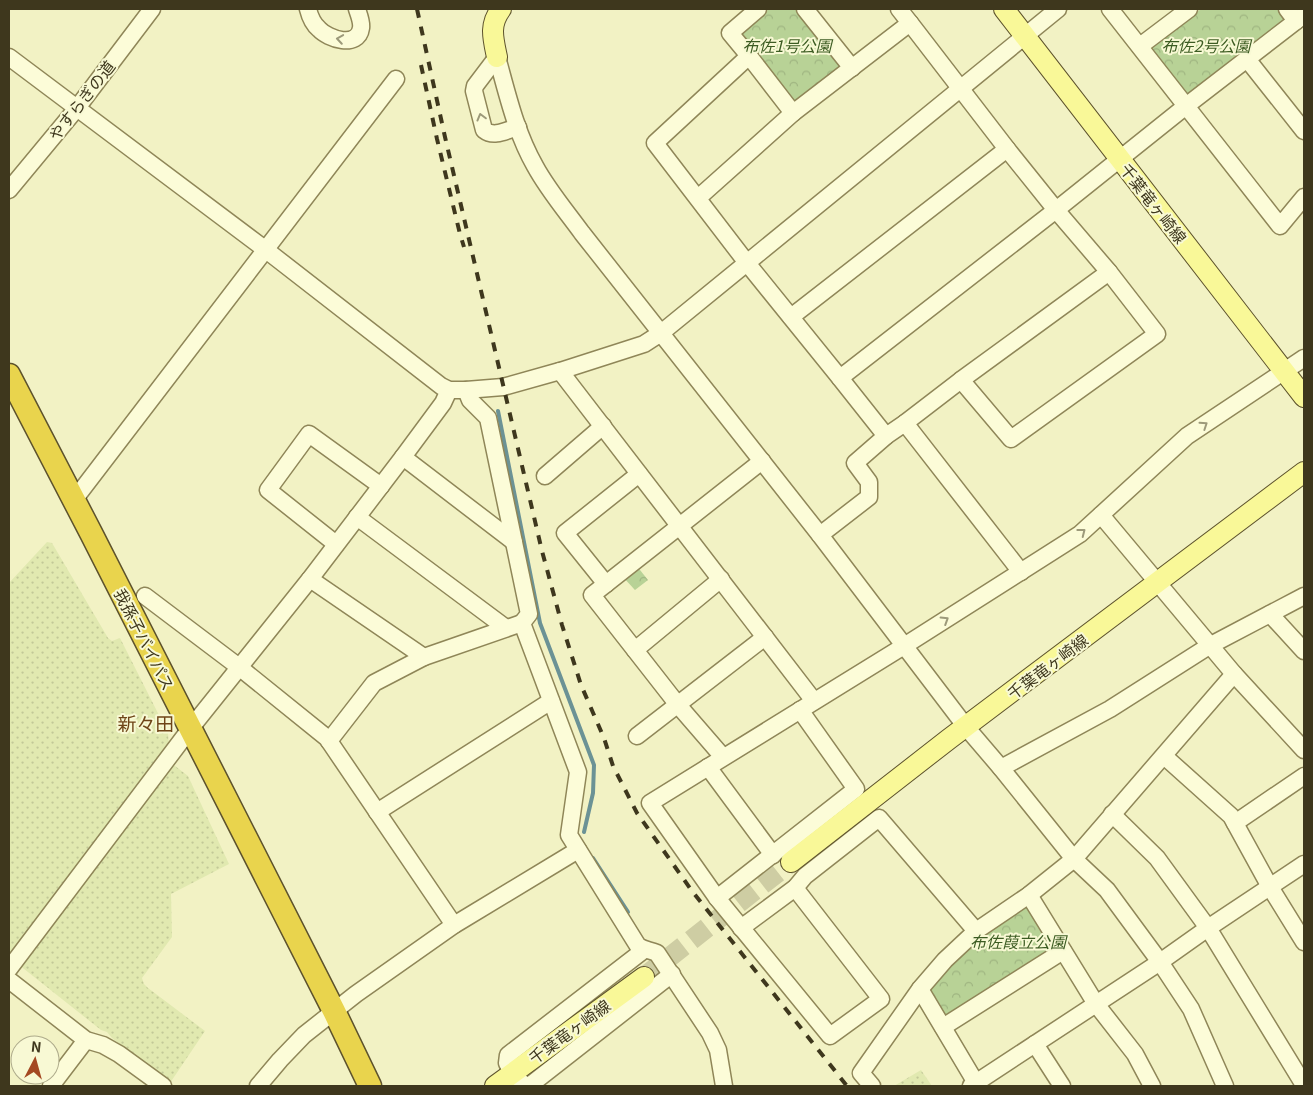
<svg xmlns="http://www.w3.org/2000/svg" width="1313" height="1095" font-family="Georgia,'Noto Sans JP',serif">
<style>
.farmland{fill:url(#farmland-dots)}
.forest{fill:url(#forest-crowns)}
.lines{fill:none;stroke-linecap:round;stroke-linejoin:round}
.stream{stroke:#6b9295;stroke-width:4}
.major-tunnel{stroke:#cecda3;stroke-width:20;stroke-dasharray:20 10;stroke-linecap:butt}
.minor-casing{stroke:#8f8658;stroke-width:19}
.major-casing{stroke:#5d522c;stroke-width:22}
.highway-casing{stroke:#5d522c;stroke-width:25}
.minor{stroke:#fcfcd8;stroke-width:16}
.major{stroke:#f9f898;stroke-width:20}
.highway{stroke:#e9d44d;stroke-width:22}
.rail{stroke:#3e371d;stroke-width:4;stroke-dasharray:9 9;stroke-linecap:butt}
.oneway{stroke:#9d9a7a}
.labels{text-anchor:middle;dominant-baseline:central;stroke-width:4;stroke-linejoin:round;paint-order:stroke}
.park-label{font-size:16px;font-style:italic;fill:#3c5c22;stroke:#f8f9d4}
.street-label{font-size:16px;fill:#3e371d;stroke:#f8f9d4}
.quarter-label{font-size:19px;fill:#6f4518;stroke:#f8f9d4}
</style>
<defs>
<pattern id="farmland-dots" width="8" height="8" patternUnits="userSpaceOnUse" patternTransform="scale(1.25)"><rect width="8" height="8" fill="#e1e9b0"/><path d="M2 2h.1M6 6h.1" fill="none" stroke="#c2c897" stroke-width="1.8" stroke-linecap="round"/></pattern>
<pattern id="forest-crowns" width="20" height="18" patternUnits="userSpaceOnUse" patternTransform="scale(1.25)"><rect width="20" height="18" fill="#b8d296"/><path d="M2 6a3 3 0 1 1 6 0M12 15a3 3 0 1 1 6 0" fill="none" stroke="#9fb581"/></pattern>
</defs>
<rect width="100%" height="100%" fill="#f2f2c4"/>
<g class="farmland">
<polygon points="47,542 52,543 108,638 112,641 120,638 168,733 170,762 188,776 229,864 171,894 172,937 142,978 144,984 148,988 205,1031 170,1083 112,1038 107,1032 101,1030 9,957 9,583"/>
<polygon points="921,1070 932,1086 894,1086"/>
</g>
<g class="forest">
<polygon points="769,9 798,9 845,68 796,105 741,35"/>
<polygon points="1201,9 1283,9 1290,18 1194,94 1186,93 1151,47"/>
<polygon points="636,565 648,580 635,590 622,576"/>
<polygon points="1029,895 1063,951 943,1027 920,989"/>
</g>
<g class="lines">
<g class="stream">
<polyline points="498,411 540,623 594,765 593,793 584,832"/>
<polyline points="593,858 628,912"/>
</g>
<polyline class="major-tunnel" points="644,977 791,862"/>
<defs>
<g id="minor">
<path d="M308,9C310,17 313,24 319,29C328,39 358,49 361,28C362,22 359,15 357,9"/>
<polyline points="758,9 730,33 749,56 655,143 747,263 840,378 1056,210 1186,106 1304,15"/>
<polyline points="805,9 852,68"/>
<polyline points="1110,9 1280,226 1304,197"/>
<polyline points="1287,9 1296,21"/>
<polyline points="910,23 1007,149 1056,210 1109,272 1157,334 1011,439 961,380"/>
<polyline points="1140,46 1189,9"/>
<polyline points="749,56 793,113 910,23 899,9"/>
<polyline points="9,57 266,250 441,386 449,390 466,390 503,387 560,371 644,344 661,333 1058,9"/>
<path d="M497,57C507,93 516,133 535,166C548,190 566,211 582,233L820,535L966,727L1001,768L1074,859L1107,890L1160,962L1191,1009L1225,1086"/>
<path d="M497,57L475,86L474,91L484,130C494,138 507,130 518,127"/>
<polyline points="1247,59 1304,131"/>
<polyline points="9,190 77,108 152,9"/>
<polyline points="698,198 793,113"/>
<polyline points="791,317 1007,149"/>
<polyline points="560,371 814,701"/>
<polyline points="840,378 886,436"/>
<path d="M466,390L470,400L488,418L529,614L522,623L578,772L569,835L638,946C644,950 650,950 657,953L710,1033L718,1050L724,1086"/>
<polyline points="905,423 961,380 1109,272"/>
<polyline points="403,457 514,542"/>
<polyline points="545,476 603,426"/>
<polyline points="74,500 396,79"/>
<polyline points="357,517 506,628"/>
<polyline points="820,535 869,497 869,482 855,463 886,436 905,423 1021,572"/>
<polyline points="336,544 268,490 309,434 381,486"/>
<polyline points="310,579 424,657 522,623"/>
<polyline points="606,584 565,533 639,474"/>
<polyline points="145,596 239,667 327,738 454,925"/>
<polyline points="1270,614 1304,651"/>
<polyline points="635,650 721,579"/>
<polyline points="1234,674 1304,750"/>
<polyline points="637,736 765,637"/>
<polyline points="329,741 374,683 424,657"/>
<polyline points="1164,756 1231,816 1270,887 1304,942"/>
<polyline points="723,757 678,705 592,595 762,461"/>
<polyline points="708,767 773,855"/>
<polyline points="1001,768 1110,709 1209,646 1304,596"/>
<polyline points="377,812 551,701"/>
<polyline points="1112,814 1157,858 1208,928 1304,1085"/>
<polyline points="1235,823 1304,776"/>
<polyline points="795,888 881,999 830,1036 717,898 650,803 904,646 1080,534 1187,436 1304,358"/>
<polyline points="1029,895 1096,1004 1135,1054 1152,1086"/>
<polyline points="717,898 856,789 800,710"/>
<polyline points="741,928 795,888 805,876 879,818 976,931"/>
<polyline points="644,950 508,1055 507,1063 512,1073 524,1085 529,1086 672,974"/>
<polyline points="9,969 190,729 310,579 403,457 443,403 449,390"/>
<polyline points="9,980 86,1040 103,1045 119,1054 163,1086"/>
<polyline points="920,989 976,1083"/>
<polyline points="943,1027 1063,951"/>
<polyline points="1035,1044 1062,1086"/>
<polyline points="51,1086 86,1040"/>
<polyline points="258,1086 280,1060 304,1035 356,994 454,925 578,850"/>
<polyline points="872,1086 861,1073 920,989 945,960 976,931 1029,895 1074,859 1234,674 1101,515"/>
<polyline points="971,1086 1160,962 1208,928 1304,864"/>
</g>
<g id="major">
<polyline points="1004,9 1304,397"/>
<path d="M497,57C493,38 489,25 501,9"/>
<polyline points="791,862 949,739 1304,472"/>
<polyline points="495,1086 644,977"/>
</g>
<polyline id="highway" points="9,375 91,533 334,1011 370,1086"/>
</defs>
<use href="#minor" class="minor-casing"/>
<use href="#major" class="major-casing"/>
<use href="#highway" class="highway-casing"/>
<use href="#minor" class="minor"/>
<use href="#major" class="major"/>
<use href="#highway" class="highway"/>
<g class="rail">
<polyline points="417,9 445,137 542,551 562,625 581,685 604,738 613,766 637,813 692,891 847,1086"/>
<polyline points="421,65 437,139 460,234 464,247"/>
</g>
</g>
<defs><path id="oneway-chevron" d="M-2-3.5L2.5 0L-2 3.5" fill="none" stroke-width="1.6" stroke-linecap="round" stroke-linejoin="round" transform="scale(1.25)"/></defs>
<g class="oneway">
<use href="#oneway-chevron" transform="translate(340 39) rotate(-171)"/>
<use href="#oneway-chevron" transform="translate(481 117) rotate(-105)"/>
<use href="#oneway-chevron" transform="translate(1204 425) rotate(-34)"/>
<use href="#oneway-chevron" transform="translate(1082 532) rotate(-38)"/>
<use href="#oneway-chevron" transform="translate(945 620) rotate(-32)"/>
</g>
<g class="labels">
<g class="park-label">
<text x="787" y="45">布佐1号公園</text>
<text x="1206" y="45">布佐2号公園</text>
<text x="1018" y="941">布佐葭立公園</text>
</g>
<g class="street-label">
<text transform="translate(81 100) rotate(-52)">やすらぎの道</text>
<text transform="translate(1154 203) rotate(52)">千葉竜ヶ崎線</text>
<text transform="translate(145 639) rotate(63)">我孫子バイパス</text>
<text transform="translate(1047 666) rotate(-37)">千葉竜ヶ崎線</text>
<text transform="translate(569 1031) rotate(-36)">千葉竜ヶ崎線</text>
</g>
<g class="quarter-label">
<text x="146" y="722">新々田</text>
</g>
</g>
<rect width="1313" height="1095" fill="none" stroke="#3e371d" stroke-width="20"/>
<g transform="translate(35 1060) rotate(6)"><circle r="24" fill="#f8f9d4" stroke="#aeab8b"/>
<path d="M0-4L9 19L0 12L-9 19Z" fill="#a44922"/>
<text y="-8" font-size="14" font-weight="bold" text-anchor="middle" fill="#3e371d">N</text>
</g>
</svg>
